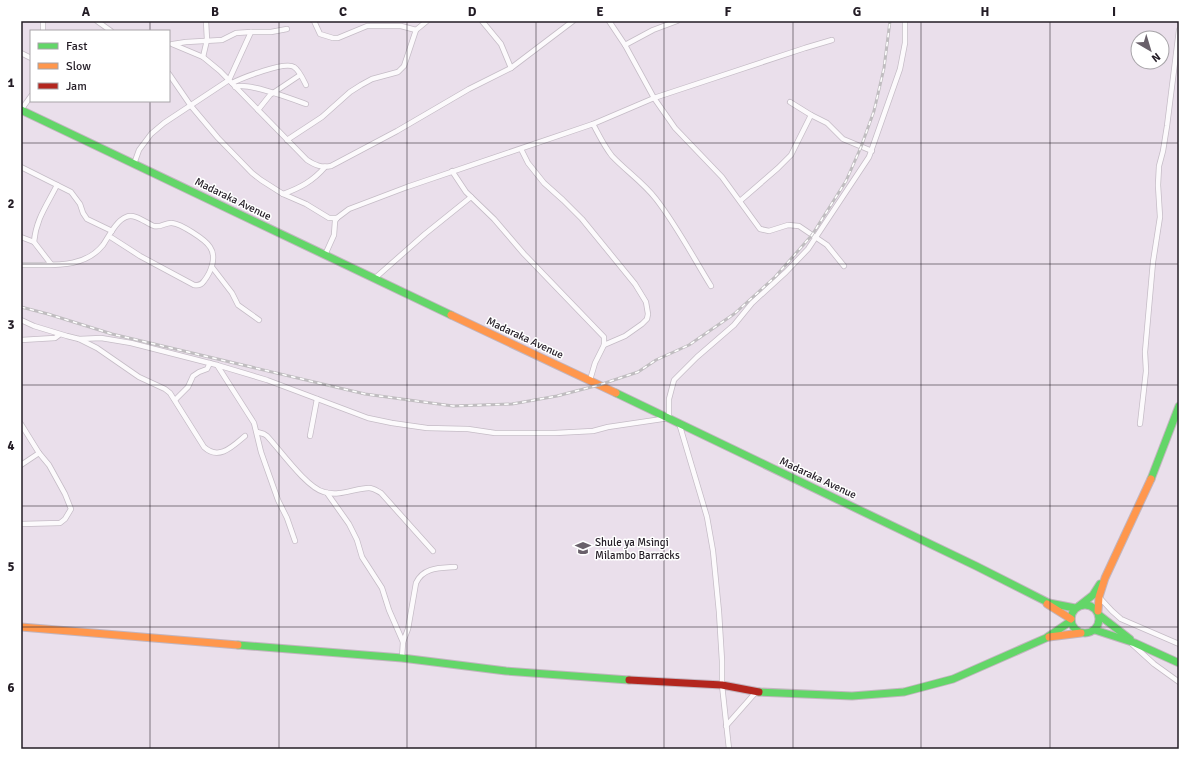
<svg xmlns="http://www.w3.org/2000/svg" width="1200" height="770" font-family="Signika,sans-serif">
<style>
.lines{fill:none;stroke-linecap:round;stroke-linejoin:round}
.street-casing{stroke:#c5bcc6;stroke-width:6}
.fast-casing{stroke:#c2b5bf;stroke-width:9}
.slow-casing{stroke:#c2b5bf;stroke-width:9}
.jam-casing{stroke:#c2b5bf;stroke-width:9}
.street{stroke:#fcfafc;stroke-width:4.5}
.fast{stroke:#63d668;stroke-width:7}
.slow{stroke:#ff974d;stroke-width:7}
.jam{stroke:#b3261e;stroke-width:7}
.rail-casing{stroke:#c0bdc0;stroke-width:3}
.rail{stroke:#fff;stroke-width:1.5;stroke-dasharray:4.5;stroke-linecap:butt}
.grid{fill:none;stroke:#231c25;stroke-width:1;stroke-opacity:0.55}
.labels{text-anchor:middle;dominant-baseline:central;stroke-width:3;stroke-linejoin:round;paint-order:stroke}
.street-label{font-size:11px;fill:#231c25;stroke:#fff}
.poi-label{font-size:11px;fill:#231c25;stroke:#fff;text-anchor:start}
.neatline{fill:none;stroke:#231c25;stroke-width:1.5}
.grid-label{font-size:13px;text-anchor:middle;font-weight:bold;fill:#231c25}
</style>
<rect width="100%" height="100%" fill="#eadfeb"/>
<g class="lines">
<defs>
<g id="street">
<polyline points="97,21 111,31"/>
<polyline points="314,21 320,34 333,38 338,38 367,26 401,26 416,30"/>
<polyline points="482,21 501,44 511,68"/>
<polyline points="609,21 625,45 654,98 675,128 722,177 760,229 769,231 788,225 799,226 827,245 844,266"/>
<polyline points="43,31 43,21"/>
<path d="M172,44L203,57L220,71L307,160C315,165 321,168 331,166L397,131L469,89L511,68L573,21"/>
<polyline points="173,44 186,42 222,40 236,33 251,32"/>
<polyline points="625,45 653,30 677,21"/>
<polyline points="21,53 31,58"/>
<polyline points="203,57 207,40 206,21"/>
<polyline points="169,74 191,106 218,138 252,173 261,180 283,194 306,204 329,218 337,218"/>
<path d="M232,83C242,78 285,61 294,67C299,70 303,79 306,85"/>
<path d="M235,87C248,82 292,99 306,104"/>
<polyline points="790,102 811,115 827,123 843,139 872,151"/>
<polyline points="21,110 31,96"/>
<polyline points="258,110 270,95 300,75"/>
<path d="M593,124C599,135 604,146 612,156C626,171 643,182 656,199C677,226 693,257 711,286"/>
<polyline points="287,140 322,117 350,92 361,85 372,79 398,72 404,66 416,30 427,21"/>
<polyline points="521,149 528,163 544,183 563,200 582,219 635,284 646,302 648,314 647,319 642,324 625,336 604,345"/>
<polyline points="134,164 139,150 151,134 164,123 229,80 251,32 271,32 287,29"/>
<polyline points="21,167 71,192 80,204 83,213 87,219 112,231"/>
<polyline points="452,171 466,192 494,219 524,254 604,337 604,345 595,363 590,380"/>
<path d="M283,194C300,188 313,181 325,167"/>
<polyline points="740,201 778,168 791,155 811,115"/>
<polyline points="21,237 34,242"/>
<polyline points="325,255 334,235 335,221 337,218 349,209 407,187 593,124 654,98 805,48 832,40"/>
<path d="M51,264L34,242C36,219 47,205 57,185"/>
<path d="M21,265C49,264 83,270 103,245C109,236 116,221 126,217C135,213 146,223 154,226C161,228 166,222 172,223C181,224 205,239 210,247C217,257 211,272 204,281C202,284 199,286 194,285L140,256L109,236"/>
<polyline points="212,267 232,293 238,305 259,320"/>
<polyline points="374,279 425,234 471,197"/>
<polyline points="21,320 34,326 67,336 79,339 101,338 131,343 217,365 267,380 368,418 392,423 427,428 468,429 495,433 555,433 593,431 608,427 669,418 669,399 674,380 697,357 734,325 752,303 786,272 808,249 869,157 900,69 905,43 905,21"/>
<path d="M79,339L97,348L139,377L165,389L170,393L204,447C219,461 233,446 245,436"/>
<polyline points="21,340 55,338 59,335"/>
<polyline points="217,365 254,423 261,452 278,500 287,518 295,541"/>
<polyline points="175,400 188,387 193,376 199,372 207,369 210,363"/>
<polyline points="679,423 707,517 713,551 719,612 722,661 722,685 729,749"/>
<polyline points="21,424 39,453 49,465 65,494 71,509 65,519 60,523 21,524"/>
<polyline points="1140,424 1146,371 1145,352 1153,262 1160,217 1158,185 1159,166 1163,151 1167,126 1179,30"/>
<path d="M257,432L264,434L267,436C280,450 307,488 324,492C340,497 355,488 369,488C374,488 377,491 381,493L433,551"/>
<polyline points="310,436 317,399"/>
<polyline points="21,465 39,453"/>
<polyline points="327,493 349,524 357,540 362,557 382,588 389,610 403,642 402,658"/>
<polyline points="1100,598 1112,611 1121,619 1179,644"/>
<path d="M403,642L408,629L416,583C423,567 440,568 455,567"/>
<polyline points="1132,644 1154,664 1179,682"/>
<polyline points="726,726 756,692"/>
</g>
<g id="fast">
<polyline points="21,110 451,315"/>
<polyline points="616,393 976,566 1049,603 1075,608"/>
<polyline points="1151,479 1179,406"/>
<circle cx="1085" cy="619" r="14"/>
<polyline points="1079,606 1093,595 1100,584"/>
<polyline points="1099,615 1130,639"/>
<polyline points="1095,630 1135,643 1179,663"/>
<polyline points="238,645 402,658 506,671 629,680"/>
<polyline points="759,692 852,696 904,692 953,679 1046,638 1071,621"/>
</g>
<g id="slow">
<polyline points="451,315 616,393"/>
<polyline points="1047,604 1071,619"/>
<polyline points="1098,611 1099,597 1105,578 1151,479"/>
<polyline points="21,627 238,645"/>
<polyline points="1049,637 1081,633"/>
</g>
<polyline id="jam" points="629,680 722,685 759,692"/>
</defs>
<use href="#street" class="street-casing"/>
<use href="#fast" class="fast-casing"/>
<use href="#slow" class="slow-casing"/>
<use href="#jam" class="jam-casing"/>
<use href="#street" class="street"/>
<use href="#fast" class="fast"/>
<use href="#slow" class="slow"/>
<use href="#jam" class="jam"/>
<defs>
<polyline id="rail" points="21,307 48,314 112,334 365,394 453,406 512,404 557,396 599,385 638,372 656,360 689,345 734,314 775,277 812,235 846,181 861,147 874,111 884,68 890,21"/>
</defs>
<use href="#rail" class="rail-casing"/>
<use href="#rail" class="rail"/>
</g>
<path class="grid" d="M150,21V31M279,21V749M407,21V749M536,21V749M664,21V749M793,21V749M921,21V749M1050,21V749M150,101V749M21,143H1179M21,264H1179M21,385H1179M21,506H1179M21,627H1179"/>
<defs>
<symbol id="school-bare" viewBox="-9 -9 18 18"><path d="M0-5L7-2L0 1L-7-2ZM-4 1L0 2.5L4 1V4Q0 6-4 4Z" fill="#69606a" stroke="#fff" stroke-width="2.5" paint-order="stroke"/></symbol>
</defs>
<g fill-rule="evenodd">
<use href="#school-bare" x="572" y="537" width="22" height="22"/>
</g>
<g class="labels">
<g class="street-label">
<text transform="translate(233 199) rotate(26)">Madaraka Avenue</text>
<text transform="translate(525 338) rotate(25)">Madaraka Avenue</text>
<text transform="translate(818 478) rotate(25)">Madaraka Avenue</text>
</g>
<g class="poi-label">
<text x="595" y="542">Shule ya Msingi<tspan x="595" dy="13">Milambo Barracks</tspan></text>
</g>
</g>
<rect width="1200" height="770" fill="none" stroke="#ffffff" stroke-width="44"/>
<rect x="30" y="30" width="140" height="72" fill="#ffffff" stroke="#a7a4a8"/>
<rect x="38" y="43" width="20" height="6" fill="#63d668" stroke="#a7a4a8"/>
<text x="66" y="50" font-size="12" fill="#231c25">Fast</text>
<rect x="38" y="63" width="20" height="6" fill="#ff974d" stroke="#a7a4a8"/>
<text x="66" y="70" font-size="12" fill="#231c25">Slow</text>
<rect x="38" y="83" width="20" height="6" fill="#b3261e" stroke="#a7a4a8"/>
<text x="66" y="90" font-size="12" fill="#231c25">Jam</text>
<g transform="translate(1150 50) rotate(142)"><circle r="19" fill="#ffffff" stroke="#a7a4a8"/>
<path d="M0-3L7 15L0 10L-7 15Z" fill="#69606a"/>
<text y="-6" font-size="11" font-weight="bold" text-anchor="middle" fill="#231c25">N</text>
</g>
<rect x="22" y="22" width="1156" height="726" class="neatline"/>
<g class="grid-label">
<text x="86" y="16">A</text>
<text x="215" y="16">B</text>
<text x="343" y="16">C</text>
<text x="472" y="16">D</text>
<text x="600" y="16">E</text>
<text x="728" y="16">F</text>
<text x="857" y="16">G</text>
<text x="985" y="16">H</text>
<text x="1114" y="16">I</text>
<text x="11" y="87">1</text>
<text x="11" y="208">2</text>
<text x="11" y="329">3</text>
<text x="11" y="450">4</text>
<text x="11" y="571">5</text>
<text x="11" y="692">6</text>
</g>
</svg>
